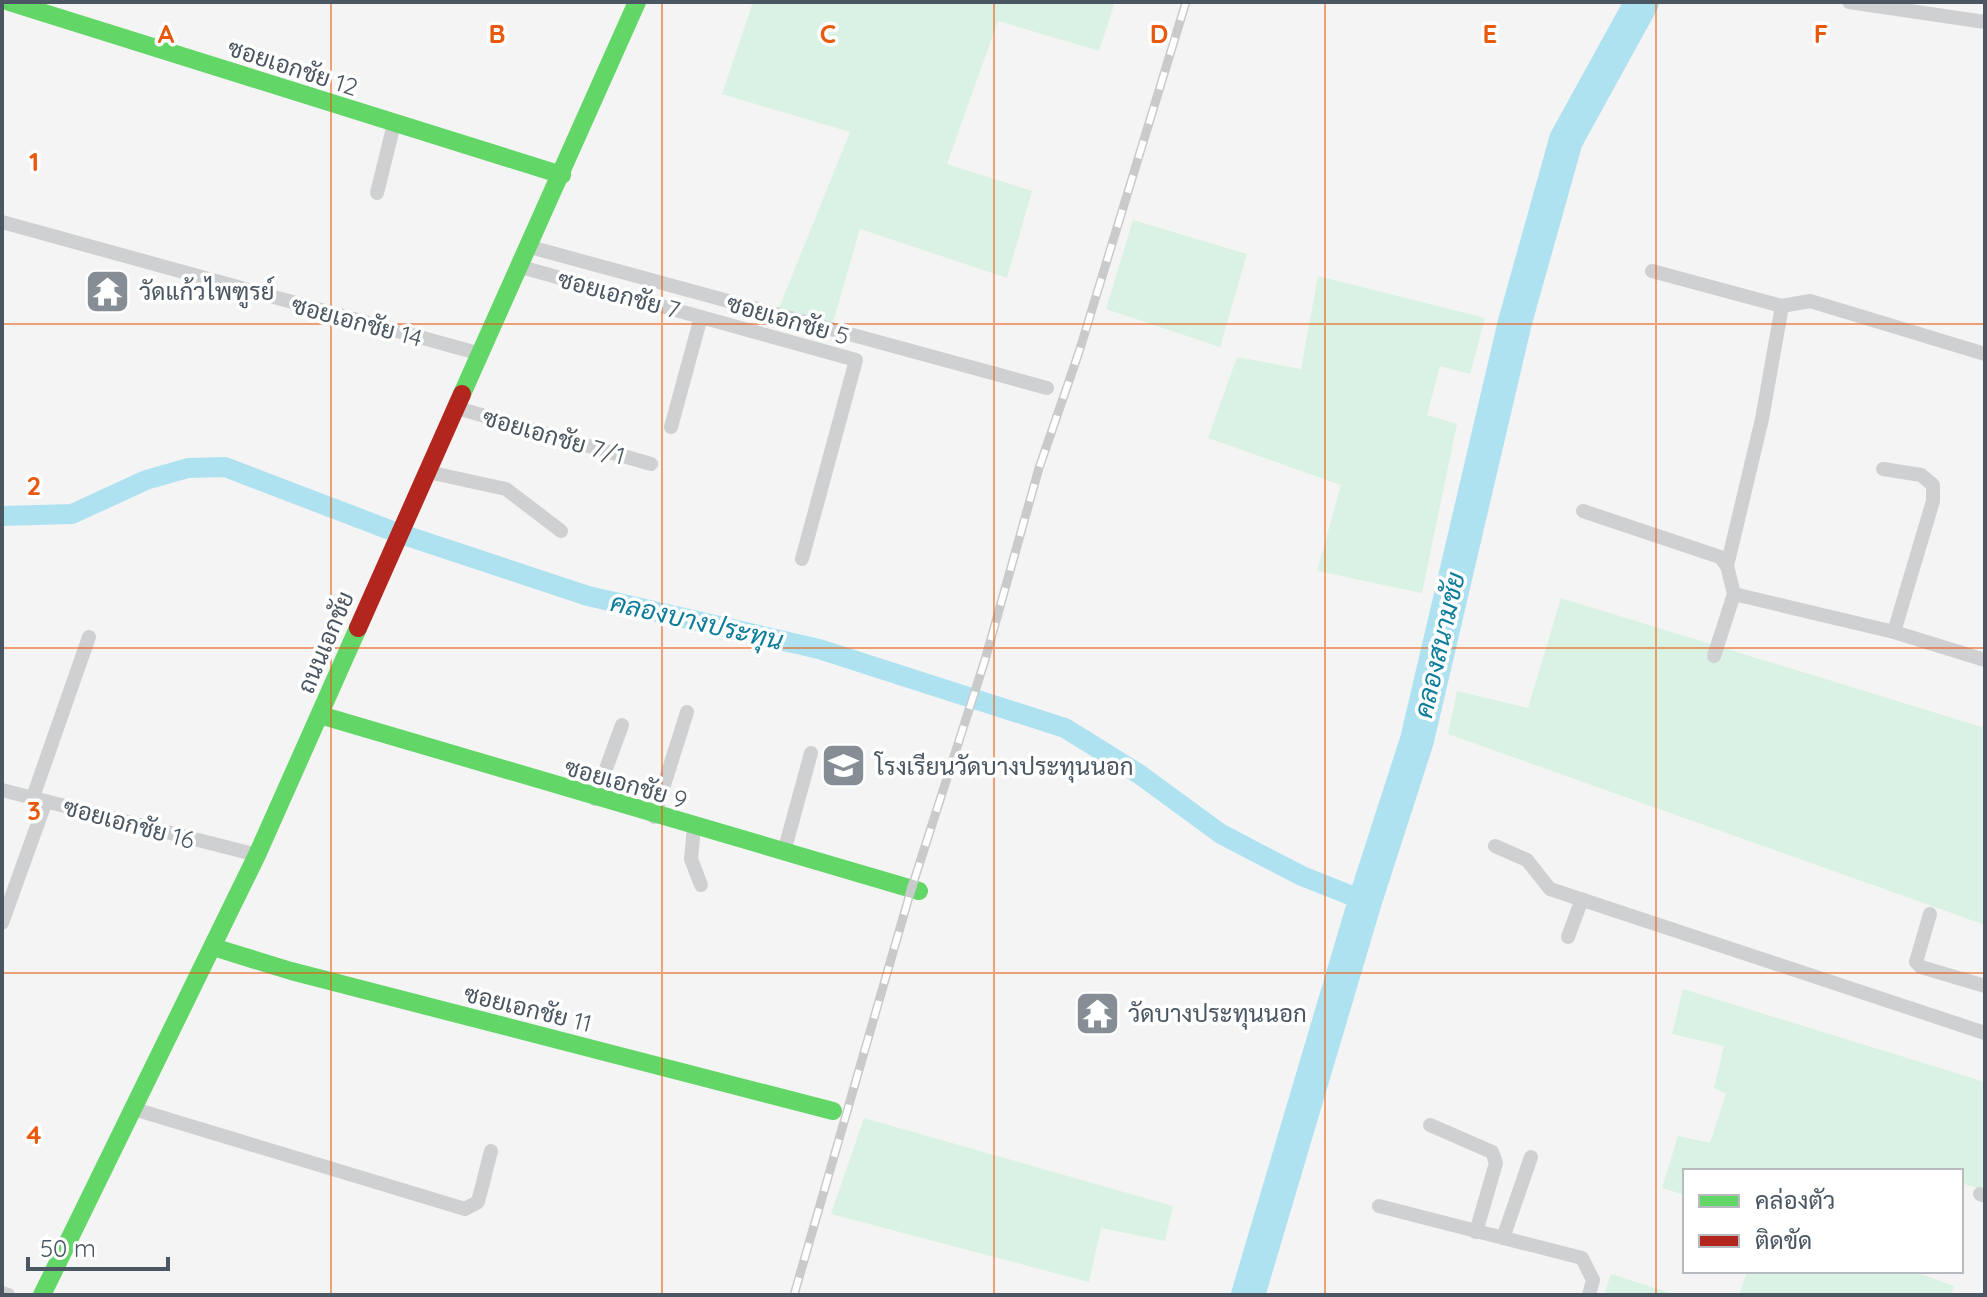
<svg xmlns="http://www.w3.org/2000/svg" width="1987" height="1297" font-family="Quicksand,Sarabun,sans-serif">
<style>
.green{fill:#d9f2e3}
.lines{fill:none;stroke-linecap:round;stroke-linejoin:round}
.canal{stroke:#aee2f0;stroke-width:20}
.river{stroke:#aee2f0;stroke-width:34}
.street{stroke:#ced0d2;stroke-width:14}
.fast{stroke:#63d668;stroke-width:18}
.jam{stroke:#b3261e;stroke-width:18}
.rail-casing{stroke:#c9cacc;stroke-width:9}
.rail{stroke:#fff;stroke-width:6;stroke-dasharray:18;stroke-linecap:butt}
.grid{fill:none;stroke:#e8590c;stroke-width:2;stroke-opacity:0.55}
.labels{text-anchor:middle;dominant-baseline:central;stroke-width:7;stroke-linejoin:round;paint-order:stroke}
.street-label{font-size:24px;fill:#4a5661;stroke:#fff}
.poi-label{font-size:24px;fill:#4a5661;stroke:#fff;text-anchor:start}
.water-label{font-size:26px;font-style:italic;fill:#0c7c9b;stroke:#fff}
.grid-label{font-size:26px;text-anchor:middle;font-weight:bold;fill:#e8590c;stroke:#fff;stroke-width:7;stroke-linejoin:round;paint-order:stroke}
</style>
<rect width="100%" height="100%" fill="#f4f4f4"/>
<g class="green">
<polygon points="753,2 1115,2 1099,51 998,21 947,164 1032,191 1007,278 860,229 832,326 779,308 850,132 722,94"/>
<polygon points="1133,220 1247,254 1220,347 1106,309"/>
<polygon points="1318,276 1485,318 1470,374 1440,366 1427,415 1457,424 1422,593 1317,571 1341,485 1208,438 1237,357 1301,369"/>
<polygon points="1561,598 1985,728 1985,925 1448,734 1457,691 1528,708"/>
<polygon points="1683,989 1985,1082 1985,1181 1981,1189 1961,1183 1961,1171 1685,1171 1685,1195 1662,1188 1678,1136 1710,1143 1726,1094 1714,1088 1724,1046 1672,1034"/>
<polygon points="864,1118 1173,1206 1165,1241 1101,1228 1089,1282 831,1214"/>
<polygon points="1747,1271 1912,1271 1954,1286 1951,1295 1739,1295"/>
<polygon points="1611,1274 1677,1295 1604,1295"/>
</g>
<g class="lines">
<polyline class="canal" points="2,516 72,514 146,480 188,468 225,467 395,532 588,596 819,649 1065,728 1139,774 1221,834 1302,876 1365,901"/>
<polyline class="river" points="1248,1295 1365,901 1417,740 1515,322 1566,140 1642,2"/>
<g class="street">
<polyline points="1849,2 1985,22"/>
<polyline points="377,193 394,124"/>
<polyline points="2,222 481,354"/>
<polyline points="530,247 1047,388"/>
<polyline points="521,267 856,360 802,559"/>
<polyline points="1652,271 1782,306 1810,301 1985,354"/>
<polyline points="457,408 651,464"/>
<polyline points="671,427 701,317"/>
<polyline points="1883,469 1921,475 1933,485 1933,501 1894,632"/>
<polyline points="428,472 506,489 561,531"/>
<polyline points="1583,511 1720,557 1727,566 1734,594 1894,632 1985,660"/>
<polyline points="1727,566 1762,419 1782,306"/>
<polyline points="1714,656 1734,594"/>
<polyline points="2,790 257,855"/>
<polyline points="33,797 89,637"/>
<polyline points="595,799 622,725"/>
<polyline points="654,817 687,712"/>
<polyline points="694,827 691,859 701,885"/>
<polyline points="1495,846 1527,860 1550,889 1985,1033"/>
<polyline points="784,852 811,753"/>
<polyline points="1930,914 1916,962 1921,967 1985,986"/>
<polyline points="2,923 46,801"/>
<polyline points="1568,937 1582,899"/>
<polyline points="134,1109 465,1209 478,1202 491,1151"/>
<polyline points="1430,1125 1492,1152 1496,1163 1476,1232"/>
<polyline points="1980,1194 1985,1196"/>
<polyline points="1379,1206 1582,1258 1593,1280 1589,1295"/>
<polyline points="1503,1238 1531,1157"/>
<polyline points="2,1293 8,1295"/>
</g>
<g class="fast">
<polyline points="9,2 562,175"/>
<polyline points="462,394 637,2"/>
<polyline points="320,715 919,891"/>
<polyline points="213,947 291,971 833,1111"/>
<polyline points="42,1295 257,855 358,628"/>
</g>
<polyline class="jam" points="358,628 462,394"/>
<defs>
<polyline id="rail" points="794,1295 911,890 985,660 1039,468 1079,352 1186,2"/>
</defs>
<use href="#rail" class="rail-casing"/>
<use href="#rail" class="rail"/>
</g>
<path class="grid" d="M331,2V1295M662,2V1295M994,2V1295M1325,2V1295M1656,2V1295M2,324H1985M2,648H1985M2,973H1985"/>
<defs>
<symbol id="temple-square" viewBox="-11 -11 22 22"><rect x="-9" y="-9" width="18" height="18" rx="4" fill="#868d94" stroke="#fff"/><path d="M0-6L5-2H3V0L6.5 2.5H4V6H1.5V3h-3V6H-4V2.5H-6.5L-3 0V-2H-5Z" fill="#fff"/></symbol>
<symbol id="school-square" viewBox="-11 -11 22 22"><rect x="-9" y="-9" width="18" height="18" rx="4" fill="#868d94" stroke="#fff"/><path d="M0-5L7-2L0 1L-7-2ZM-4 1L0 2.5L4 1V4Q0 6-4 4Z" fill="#fff"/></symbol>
</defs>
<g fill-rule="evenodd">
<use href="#temple-square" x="82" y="266" width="51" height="51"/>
<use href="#school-square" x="818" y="740" width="51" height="51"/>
<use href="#temple-square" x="1072" y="988" width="51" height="51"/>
</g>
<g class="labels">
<g class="street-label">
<text transform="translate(293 67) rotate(18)">ซอยเอกชัย 12</text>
<text transform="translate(619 294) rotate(15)">ซอยเอกชัย 7</text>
<text transform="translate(788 319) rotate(16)">ซอยเอกชัย 5</text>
<text transform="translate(357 321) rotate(15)">ซอยเอกชัย 14</text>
<text transform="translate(554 436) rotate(16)">ซอยเอกชัย 7/1</text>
<text transform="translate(325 642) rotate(-67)">ถนนเอกชัย</text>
<text transform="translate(626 783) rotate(16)">ซอยเอกชัย 9</text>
<text transform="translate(129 823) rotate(15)">ซอยเอกชัย 16</text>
<text transform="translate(528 1008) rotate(14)">ซอยเอกชัย 11</text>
</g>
<g class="poi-label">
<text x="139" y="291">วัดแก้วไพฑูรย์</text>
<text x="875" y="766">โรงเรียนวัดบางประทุนนอก</text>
<text x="1128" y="1013">วัดบางประทุนนอก</text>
</g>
<g class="water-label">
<text transform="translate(697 621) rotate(13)">คลองบางประทุน</text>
<text transform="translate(1439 645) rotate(-77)">คลองสนามชัย</text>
</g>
</g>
<g class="grid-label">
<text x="166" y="43">A</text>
<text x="497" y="43">B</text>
<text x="828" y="43">C</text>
<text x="1159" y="43">D</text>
<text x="1490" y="43">E</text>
<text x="1821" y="43">F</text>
<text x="34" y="171">1</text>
<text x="34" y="495">2</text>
<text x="34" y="820">3</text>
<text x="34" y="1144">4</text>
</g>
<rect width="1987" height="1297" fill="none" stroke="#4a5661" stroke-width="8"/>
<rect x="1683" y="1169" width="280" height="104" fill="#ffffff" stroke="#b7bbc0" stroke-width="2"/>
<rect x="1699" y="1195" width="40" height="12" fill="#63d668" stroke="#b7bbc0" stroke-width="2"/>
<text x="1755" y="1209" font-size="24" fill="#4a5661">คล่องตัว</text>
<rect x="1699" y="1235" width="40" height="12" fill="#b3261e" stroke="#b7bbc0" stroke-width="2"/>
<text x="1755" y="1249" font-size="24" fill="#4a5661">ติดขัด</text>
<path d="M28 1257v12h140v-12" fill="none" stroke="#4a5661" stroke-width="4"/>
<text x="40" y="1257" font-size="24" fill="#4a5661" stroke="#ffffff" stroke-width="6" paint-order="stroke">50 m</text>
</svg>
